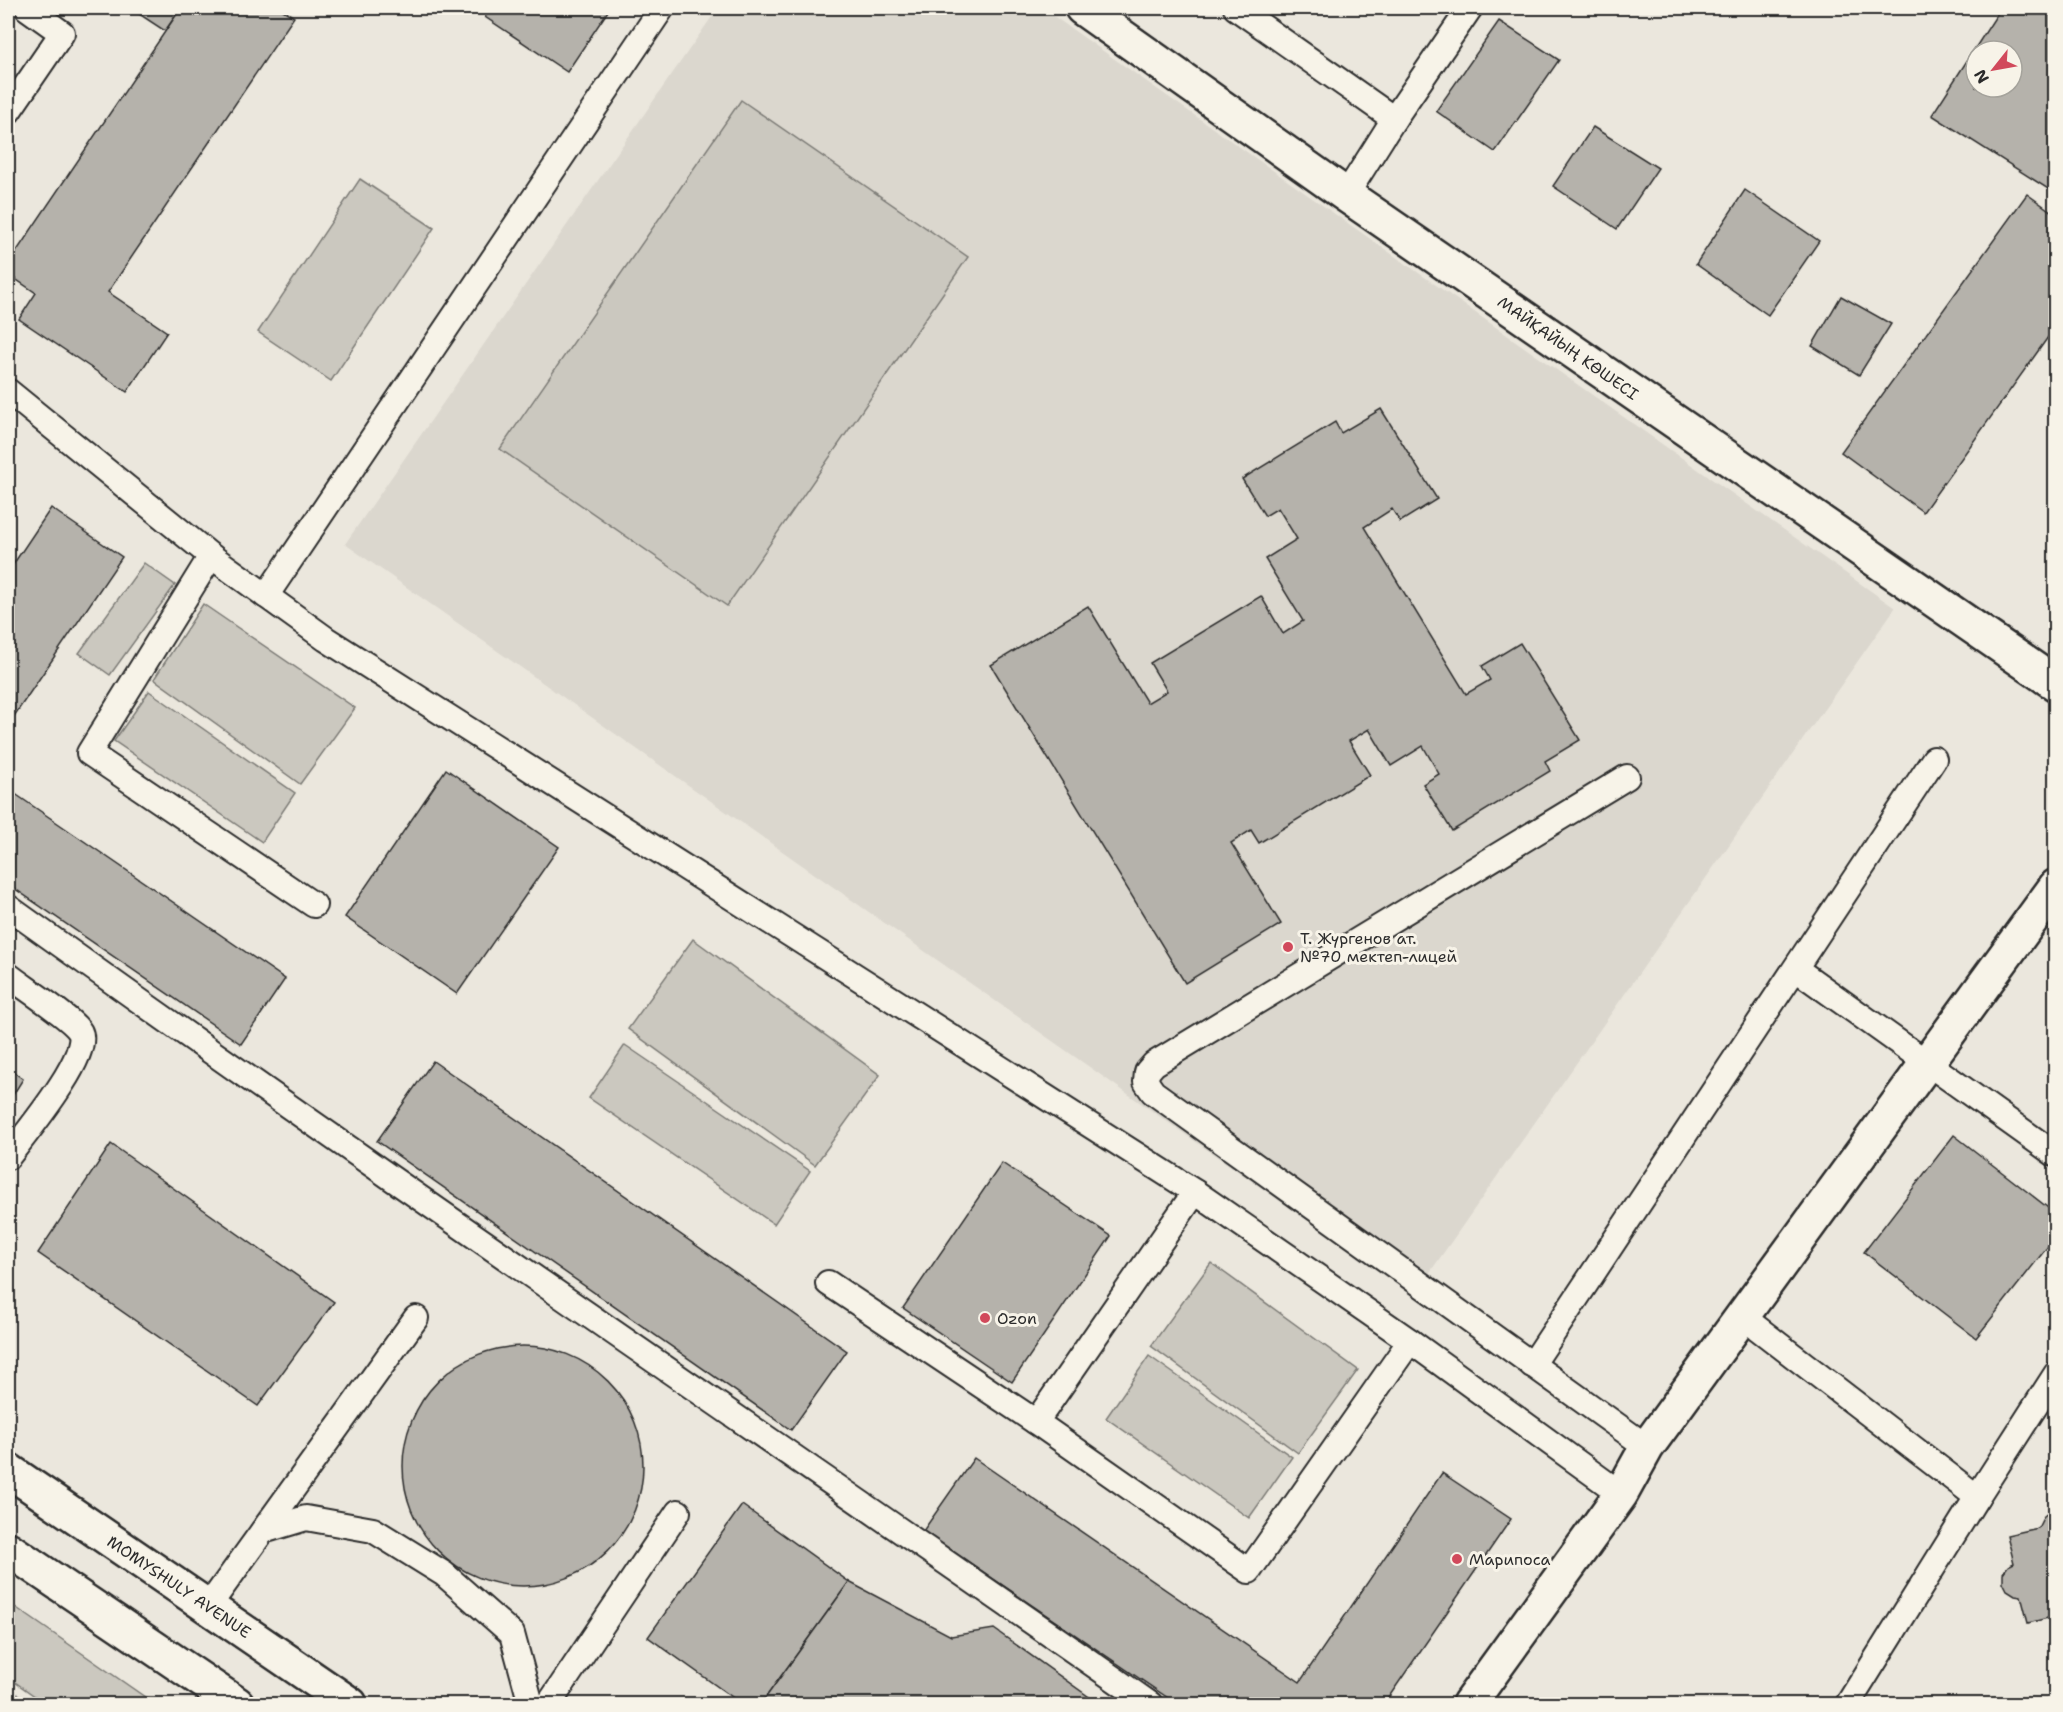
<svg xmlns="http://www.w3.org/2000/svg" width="2063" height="1712" font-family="'Shantell Sans',sans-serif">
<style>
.built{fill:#dbd7ce}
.green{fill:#cbc8bf;stroke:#7b7a75;stroke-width:1.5}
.building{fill:#b5b2ab;stroke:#2b2b2b;stroke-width:1.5;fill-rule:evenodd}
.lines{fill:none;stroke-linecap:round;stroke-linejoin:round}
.service-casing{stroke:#2b2b2b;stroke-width:28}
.minor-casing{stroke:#2b2b2b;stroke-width:38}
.secondary-casing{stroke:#2b2b2b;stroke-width:38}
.path{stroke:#2b2b2b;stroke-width:4;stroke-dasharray:6 4.5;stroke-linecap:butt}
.service{stroke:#f7f3e8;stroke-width:24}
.minor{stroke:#f7f3e8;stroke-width:33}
.secondary{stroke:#f7f3e8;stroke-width:33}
.poi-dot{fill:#d1495b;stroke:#f7f3e8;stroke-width:2}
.labels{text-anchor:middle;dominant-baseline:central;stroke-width:6;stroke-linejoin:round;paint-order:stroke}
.street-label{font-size:16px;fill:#2b2b2b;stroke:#f7f3e8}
.poi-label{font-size:16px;fill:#2b2b2b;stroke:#f7f3e8;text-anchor:start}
</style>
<rect width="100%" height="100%" fill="#ebe7dd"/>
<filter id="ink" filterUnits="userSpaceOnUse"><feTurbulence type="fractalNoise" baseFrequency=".0167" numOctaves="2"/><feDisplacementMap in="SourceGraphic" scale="12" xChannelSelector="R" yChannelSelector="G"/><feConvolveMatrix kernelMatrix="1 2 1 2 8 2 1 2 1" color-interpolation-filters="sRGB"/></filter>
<g filter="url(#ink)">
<polygon class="built" points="718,8 1042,8 1895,608 1414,1295 345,544"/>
<g class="green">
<polygon points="741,100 968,257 727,606 500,449"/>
<polygon points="360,179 434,228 331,381 258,332"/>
<polygon points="144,563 175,585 110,675 79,653"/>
<polygon points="203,604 355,708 300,784 154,679"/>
<polygon points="149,691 295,793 262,842 114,741"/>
<polygon points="693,939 880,1075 815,1165 628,1029"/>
<polygon points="625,1045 810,1171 774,1224 589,1098"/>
<polygon points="1211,1263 1358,1370 1298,1453 1151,1346"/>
<polygon points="1149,1356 1292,1457 1249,1518 1106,1418"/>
<polygon points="8,1602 155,1704 46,1704 8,1677"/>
</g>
<g class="building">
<polygon points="130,8 181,8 165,31"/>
<polygon points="181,8 280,8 294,17 108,292 167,332 127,392 19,319 36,293 8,274 8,264"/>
<polygon points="491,8 610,8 567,72 485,17"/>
<path d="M2001,8H2056V194L1932,115ZM1976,51H2012V87H1976Z"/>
<polygon points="1499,21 1559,60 1495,152 1436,111"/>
<polygon points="1593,127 1658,168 1617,229 1553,186"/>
<polygon points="1745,190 1819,241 1768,315 1696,264"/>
<polygon points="2027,194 2056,215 2056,326 1923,512 1841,452"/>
<polygon points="1841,296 1891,324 1859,375 1812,346"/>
<polygon points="1381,409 1437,499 1400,522 1392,509 1364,527 1466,694 1490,680 1482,666 1520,643 1580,740 1545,761 1550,771 1452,831 1423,784 1439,774 1423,746 1391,766 1369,729 1349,741 1370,775 1259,843 1251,830 1231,843 1281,924 1185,983 991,665 1088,606 1147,703 1167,691 1150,663 1261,596 1283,634 1303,621 1265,559 1297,539 1278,508 1265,516 1242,479 1335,422 1341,433"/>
<polygon points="51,508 122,557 8,725 8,572"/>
<polygon points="446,769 559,847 457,994 345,917"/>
<polygon points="8,789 285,979 241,1044 8,884"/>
<polygon points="433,1061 847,1351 791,1430 377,1141"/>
<polygon points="8,1068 23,1079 8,1103"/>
<polygon points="1954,1135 2056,1214 2056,1236 1976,1338 1864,1252"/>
<polygon points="111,1144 334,1302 258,1406 38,1253"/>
<polygon points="1002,1163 1111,1236 1012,1382 903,1308"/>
<circle cx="523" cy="1466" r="120"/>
<polygon points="974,1458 1300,1682 1442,1473 1511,1519 1384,1704 1177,1704 923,1531"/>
<polygon points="742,1505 849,1582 761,1704 742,1704 648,1637"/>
<polygon points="2056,1507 2056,1616 2028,1623 2021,1596 2015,1595 2007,1590 2003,1582 2003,1573 2008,1566 2014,1563 2007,1535 2038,1528 2044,1516"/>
<polygon points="849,1582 951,1636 994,1629 1099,1704 761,1704"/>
</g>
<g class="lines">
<defs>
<g id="service">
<polyline points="1236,8 1394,119"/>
<polyline points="8,112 62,33 27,8"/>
<polyline points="1346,195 1394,119 1470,8"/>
<polyline points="8,391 211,556 326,639 1195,1192 1410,1341 1621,1494"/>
<polyline points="211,556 89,753 314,905"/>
<polyline points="266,596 662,8"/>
<polyline points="1627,777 1154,1064 1147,1072 1146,1082 1153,1092 1647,1447"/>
<path d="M8,907C385,1178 769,1438 1150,1704"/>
<polyline points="1796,969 2056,1155"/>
<path d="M8,975C22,986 73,1019 80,1032C92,1055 23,1137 8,1157"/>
<polyline points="1195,1192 1036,1422 1249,1571 1410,1341"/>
<polyline points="828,1283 1036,1422"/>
<polyline points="1743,1317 1977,1497 1848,1704"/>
<polyline points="1532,1365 1934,759"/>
<polyline points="1977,1497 2056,1374"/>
<polyline points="263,1531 306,1518 373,1530 444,1574 512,1634 531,1704"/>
<polyline points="208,1607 416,1318"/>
<polyline points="549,1704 678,1512"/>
</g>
<g id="minor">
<polyline points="1082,8 1346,195 2056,684"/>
<polyline points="1469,1704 1621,1494 1647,1447 2056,886"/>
</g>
<g id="secondary">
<polyline points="8,1470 350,1704"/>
<polyline points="8,1549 237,1704"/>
</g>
</defs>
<use href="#service" class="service-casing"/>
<use href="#minor" class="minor-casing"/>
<use href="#secondary" class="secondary-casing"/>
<polyline class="path" points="8,1689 30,1704"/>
<use href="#service" class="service"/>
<use href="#minor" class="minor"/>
<use href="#secondary" class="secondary"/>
</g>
</g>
<g class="poi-dot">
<circle cx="1288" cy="947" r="6"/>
<circle cx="985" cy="1318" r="6"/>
<circle cx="1457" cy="1559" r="6"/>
</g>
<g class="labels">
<g class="street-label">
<text transform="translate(1568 348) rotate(35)">МАЙҚАЙЫҢ КӨШЕСІ</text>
<text transform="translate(179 1587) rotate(34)">MOMYSHULY AVENUE</text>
</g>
<g class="poi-label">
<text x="1300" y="938">Т. Жүргенов ат.<tspan x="1300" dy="18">№70 мектеп-лицей</tspan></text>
<text x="997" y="1318">Ozon</text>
<text x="1469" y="1559">Марипоса</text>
</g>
</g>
<rect width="2063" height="1712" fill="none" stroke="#f7f3e8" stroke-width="30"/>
<rect x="15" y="15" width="2033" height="1682" fill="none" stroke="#2b2b2b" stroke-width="2" filter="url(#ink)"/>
<g transform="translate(1994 69) rotate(239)"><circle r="28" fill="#f7f3e8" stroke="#a5a39c" stroke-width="1.5"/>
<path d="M0-4.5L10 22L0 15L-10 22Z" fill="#d1495b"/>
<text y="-9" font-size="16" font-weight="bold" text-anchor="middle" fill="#2b2b2b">N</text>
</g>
</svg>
